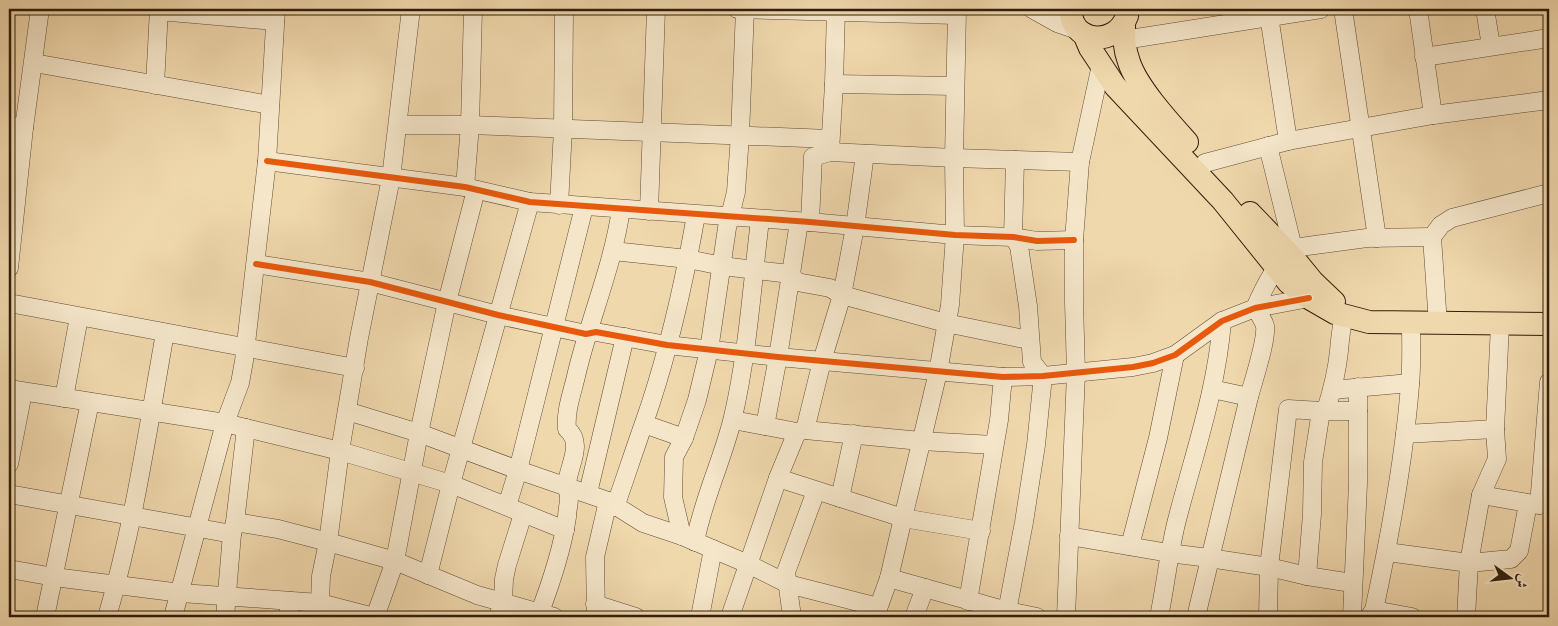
<svg xmlns="http://www.w3.org/2000/svg" width="1558" height="626" font-family="Vollkorn,Amiri,serif">
<style>
.lines{fill:none;stroke-linecap:round;stroke-linejoin:round}
.minor-casing{stroke:#604c34;stroke-width:19}
.major-casing{stroke:#301d0c;stroke-width:24}
.minor{stroke:#f5e6ca;stroke-width:18}
.major{stroke:#f0d8ad;stroke-width:22}
.cycleway-casing{stroke:#f5e6ca;stroke-width:9}
.cycleway{stroke:#e8590c;stroke-width:6}
</style>
<rect width="100%" height="100%" fill="#f0d8ad"/>
<filter id="stains"><feTurbulence type="fractalNoise" baseFrequency=".004" numOctaves="4"/><feColorMatrix values="0 0 0 0 .2 0 0 0 0 .09 0 0 0 0 .02 0 0 0 .5 -.17"/></filter>
<radialGradient id="worn" r=".72"><stop offset=".6" stop-color="#630" stop-opacity="0"/><stop offset="1" stop-color="#630" stop-opacity=".3"/></radialGradient>
<g class="lines">
<defs>
<g id="minor">
<polyline points="737,9 956,15"/>
<polyline points="1032,9 1057,23 1080,31"/>
<polyline points="1268,9 1288,141"/>
<polyline points="1343,9 1377,238"/>
<polyline points="1418,9 1433,115"/>
<polyline points="1485,9 1491,46"/>
<polyline points="159,11 275,21"/>
<polyline points="1124,40 1321,9"/>
<polyline points="1424,57 1549,38"/>
<polyline points="34,63 270,105"/>
<polyline points="834,84 955,86"/>
<polyline points="155,85 159,9"/>
<polyline points="9,125 24,128"/>
<polyline points="398,125 470,125 830,139"/>
<polyline points="1268,146 1293,248"/>
<polyline points="830,151 834,84 836,9"/>
<polyline points="267,161 465,187 530,202 810,222 955,235 1013,237 1037,241 1074,240"/>
<polyline points="1205,163 1288,141 1433,115 1549,100"/>
<polyline points="465,187 470,125 473,9"/>
<polyline points="559,205 563,129 564,9"/>
<polyline points="649,211 656,9"/>
<polyline points="810,222 813,157 830,152 954,158 1080,162"/>
<polyline points="613,251 688,259 722,266 790,274 797,282 830,288 842,295 946,323 1029,340"/>
<polyline points="256,264 370,282 498,315 586,334 596,332 667,345 778,357 1003,377 1043,376 1133,367 1153,363 1175,355 1222,321 1255,308 1309,298"/>
<polyline points="9,268 24,128 40,9"/>
<polyline points="9,303 355,368"/>
<path d="M1255,308C1266,283 1274,268 1293,248L1367,238L1432,237"/>
<polyline points="1438,324 1432,237 1441,225 1452,218 1549,193"/>
<polyline points="9,389 225,423 340,451 451,484 565,530"/>
<polyline points="1212,389 1249,397"/>
<polyline points="1332,390 1410,383"/>
<polyline points="64,398 79,317"/>
<path d="M1326,410C1332,391 1337,371 1339,351C1340,339 1341,328 1344,316"/>
<polyline points="347,411 419,433 518,470 608,501 643,523 682,536 748,564 788,584 878,607"/>
<polyline points="733,420 797,432 805,430 921,441 994,445"/>
<polyline points="644,424 684,438"/>
<polyline points="765,426 778,357 799,222"/>
<polyline points="805,430 822,361 842,295 855,227 865,154"/>
<polyline points="1405,434 1495,429"/>
<polyline points="9,464 23,392"/>
<polyline points="778,478 903,518 981,531"/>
<polyline points="588,493 625,337"/>
<polyline points="9,494 232,534"/>
<polyline points="1481,495 1540,505"/>
<polyline points="840,498 854,434"/>
<polyline points="1539,505 1549,382"/>
<polyline points="507,506 518,470 584,207"/>
<path d="M615,507C625,479 634,451 644,423C667,358 684,283 696,215"/>
<polyline points="235,522 278,529 328,542 395,561 477,595 554,617"/>
<polyline points="682,536 673,497 674,457 684,438 697,400 709,350 727,228 736,192 740,135 745,9"/>
<polyline points="1069,536 1169,553 1209,558 1269,567 1307,576 1352,583"/>
<path d="M695,542C703,499 723,459 733,417C748,352 752,285 760,220"/>
<polyline points="1130,546 1158,438 1175,355"/>
<polyline points="1387,552 1469,563 1511,559 1519,551 1528,504"/>
<polyline points="9,569 54,577 181,593 320,603 374,617"/>
<polyline points="428,575 451,484 530,202"/>
<polyline points="1307,576 1312,514 1313,462 1321,411"/>
<polyline points="889,578 1007,611 1037,617"/>
<polyline points="968,601 999,420 1003,377"/>
<polyline points="320,603 321,576 328,542 340,451 359,338 391,178 411,9"/>
<polyline points="595,604 636,617"/>
<polyline points="1374,610 1412,617"/>
<polyline points="45,617 90,402"/>
<path d="M107,617C134,525 148,428 165,333"/>
<polyline points="173,617 225,423 240,383 244,361 267,161 276,9"/>
<polyline points="225,617 232,534 235,522 246,428"/>
<polyline points="288,617 290,601"/>
<polyline points="375,617 395,561 419,433 447,302 476,190"/>
<polyline points="498,617 503,602 504,579 507,565 523,514"/>
<path d="M538,617C550,586 562,551 567,517C567,511 569,504 569,498C569,492 566,488 567,483C569,465 584,443 567,429C565,410 573,391 577,372C590,318 613,265 621,209"/>
<polyline points="596,617 595,557 608,501"/>
<polyline points="700,617 713,549"/>
<polyline points="730,617 778,478 797,432"/>
<polyline points="792,617 786,572 816,491"/>
<polyline points="875,617 889,578 903,518 938,372 950,305 955,235 954,158 957,9"/>
<polyline points="914,617 925,588"/>
<polyline points="1006,617 1024,522 1036,445 1043,376 1032,362 1028,306 1019,246 1013,237 1015,160"/>
<polyline points="1066,617 1076,373 1074,302 1074,240 1080,162 1101,65"/>
<path d="M1159,617C1166,583 1169,549 1178,516C1195,451 1217,388 1222,321"/>
<path d="M1196,617L1249,397C1253,382 1267,340 1265,326C1263,319 1259,314 1255,308"/>
<polyline points="1268,617 1269,567 1288,409 1321,411 1358,411"/>
<polyline points="1352,617 1358,483 1358,387"/>
<path d="M1369,617L1374,610C1390,536 1404,461 1410,385C1412,365 1411,344 1411,324"/>
<polyline points="1466,617 1469,563 1481,495 1497,459 1495,429 1500,325"/>
</g>
<g id="major">
<path d="M1071,9C1069,42 1115,49 1127,16"/>
<path d="M1124,23C1124,37 1124,49 1129,62C1137,87 1169,122 1187,142"/>
<polyline points="1084,34 1090,48 1115,86 1223,201 1289,283 1309,298 1335,313 1369,322 1549,324"/>
<polyline points="1250,213 1295,260 1313,282 1334,302"/>
</g>
</defs>
<use href="#minor" class="minor-casing"/>
<use href="#major" class="major-casing"/>
<use href="#minor" class="minor"/>
<use href="#major" class="major"/>
<defs>
<g id="cycleway">
<polyline points="267,161 465,187 530,202 810,222 955,235 1013,237 1037,241 1074,240"/>
<polyline points="256,264 370,282 498,315 586,334 596,332 667,345 778,357 1003,377 1043,376 1133,367 1153,363 1175,355 1222,321 1255,308 1309,298"/>
</g>
</defs>
<use href="#cycleway" class="cycleway-casing"/>
<use href="#cycleway" class="cycleway"/>
</g>
<rect width="1558" height="626" fill="none" stroke="#f0d8ad" stroke-width="30"/>
<rect x="10" y="10" width="1538" height="606" fill="none" stroke="#301d0c" stroke-width="2.5"/>
<rect x="15" y="15" width="1528" height="596" fill="none" stroke="#301d0c"/>
<g transform="translate(1510 578) rotate(105)" stroke="#f5e6ca" stroke-width="4" paint-order="stroke">
<path d="M0-4L9 19L0 12L-9 19Z" fill="#301d0c"/>
<text y="-8" font-size="14" font-weight="bold" text-anchor="middle" fill="#301d0c">ش</text>
</g>
<rect width="100%" height="100%" filter="url(#stains)"/>
<rect width="100%" height="100%" fill="url(#worn)"/>
</svg>
